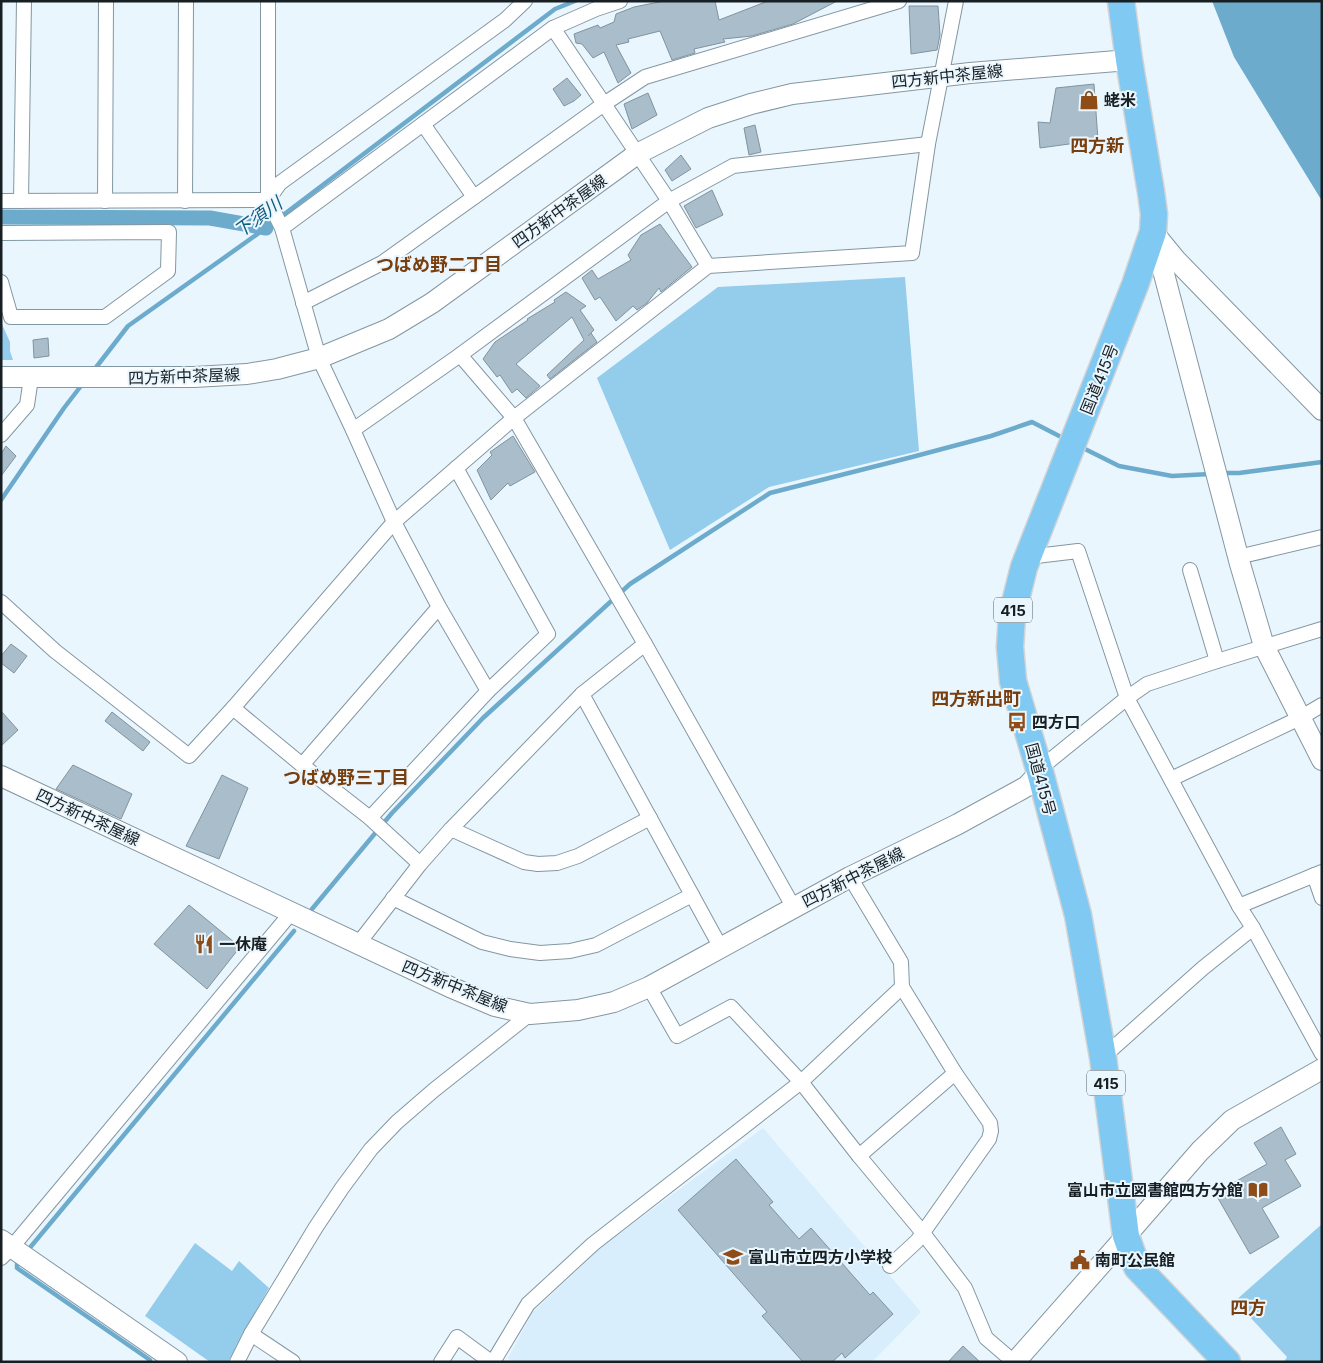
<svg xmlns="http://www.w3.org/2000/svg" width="1323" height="1363" font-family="Inter,'Noto Sans JP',sans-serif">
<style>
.built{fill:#d8eefc}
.green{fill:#94ccec}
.water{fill:#6dabcd}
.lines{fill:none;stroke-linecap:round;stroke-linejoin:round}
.stream{stroke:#6dabcd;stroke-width:4.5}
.canal{stroke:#6dabcd;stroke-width:15}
.building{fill:#a9beca;stroke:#80939f}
.street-casing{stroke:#8397a2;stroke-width:16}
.secondary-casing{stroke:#8397a2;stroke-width:22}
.highway-casing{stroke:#d1d2d3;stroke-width:29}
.street{stroke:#fff;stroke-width:14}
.secondary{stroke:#fff;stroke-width:20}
.highway{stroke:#7fc9f2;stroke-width:26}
.labels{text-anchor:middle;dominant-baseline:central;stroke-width:4;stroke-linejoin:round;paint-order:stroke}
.shield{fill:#eaf6fe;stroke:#566065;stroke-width:1}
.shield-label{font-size:15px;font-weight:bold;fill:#171f23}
.street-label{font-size:16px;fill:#171f23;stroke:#eaf6fe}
.poi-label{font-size:16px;font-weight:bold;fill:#171f23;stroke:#eaf6fe;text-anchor:start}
.neighbourhood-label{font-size:18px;font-weight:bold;fill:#793e0e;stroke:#eaf6fe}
.water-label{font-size:18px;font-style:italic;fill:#0f5d7f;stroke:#eaf6fe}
</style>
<rect width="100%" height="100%" fill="#eaf6fe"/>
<polygon class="built" points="763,1128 921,1312 872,1362 512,1362 508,1358 533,1312 605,1244"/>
<g class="green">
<polygon points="905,277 919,451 769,487 670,550 597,378 718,287"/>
<polygon points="1,322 10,342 10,351 13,360 1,360"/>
<polygon points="1322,1224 1322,1362 1284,1362 1287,1357 1235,1301"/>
<polygon points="195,1243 232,1271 239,1261 269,1288 228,1362 210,1362 145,1316"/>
</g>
<polygon class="water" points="1212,1 1322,1 1322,201 1234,57"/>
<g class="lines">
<g class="stream">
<polyline points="94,370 128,326 266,228 555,9 575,1"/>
<polyline points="1081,447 1119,466 1172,476 1210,474"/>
<polyline points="1223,473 1239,473 1322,462"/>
<polyline points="1,500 64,408 84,382"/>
<polyline points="312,909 392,813 483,718 630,584 770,493 912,457 991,436 1032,422 1065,439"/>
<polyline points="28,1250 294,931"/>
<polyline points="17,1264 17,1268 150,1360"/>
</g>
<polyline class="canal" points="1,217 210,218 266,228"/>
</g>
<g class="building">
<polygon points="664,1 715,1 719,20 768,1 837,1 793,24 752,36 723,39 725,42 694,49 695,53 672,60 660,31 628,39 629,42 616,45 631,73 618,83 604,52 593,58 582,44 576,43 574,34 598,25 600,28 614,22 616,14 634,7"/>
<polygon points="909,6 938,6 940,35 937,50 911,54"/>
<polygon points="567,78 581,95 574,101 564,106 553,89"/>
<polygon points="1094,84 1098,140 1040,148 1038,122 1050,123 1056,88"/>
<polygon points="648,93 657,115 632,129 624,104"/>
<polygon points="755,125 761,152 749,155 744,128"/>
<polygon points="681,155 691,169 672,181 665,170"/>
<polygon points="712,190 723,215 696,228 684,206"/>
<polygon points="660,224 692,267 661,292 659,288 647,303 637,310 633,306 616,321 600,297 595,300 582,278 592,270 598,279 631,260 628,255 641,235"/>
<polygon points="566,292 586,306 580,310 594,330 588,336 591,333 597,342 550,379 547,375 584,340 572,317 516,364 540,386 526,398 517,389 512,393 500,375 497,377 483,359 495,342 528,320 527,319 555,302 554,300"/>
<polygon points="48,338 49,356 34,358 33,340"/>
<polygon points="513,436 535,472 510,486 508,483 491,500 477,470 492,455 490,452"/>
<polygon points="6,446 16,456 1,476 1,454"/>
<polygon points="11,644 27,656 14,673 1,663 1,656"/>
<polygon points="1,711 18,730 1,746"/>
<polygon points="112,712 150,742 143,751 105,721"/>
<polygon points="73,765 132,794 121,819 56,789"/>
<polygon points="222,775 248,788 219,859 186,846"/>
<polygon points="189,905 240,947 207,989 154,944"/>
<polygon points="1281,1127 1296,1154 1285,1160 1301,1186 1262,1208 1279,1237 1250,1254 1215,1193 1267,1164 1254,1143"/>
<polygon points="736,1159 773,1202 769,1205 799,1239 811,1228 870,1295 873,1292 893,1314 845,1358 842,1353 832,1362 803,1362 762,1316 767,1312 678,1210"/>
<polygon points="963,1346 980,1362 948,1362"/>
</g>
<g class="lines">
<defs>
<g id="street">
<polyline points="268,1 268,200 282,228 319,358 353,430 394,522 439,607 488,691"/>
<polyline points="553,28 669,201 708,266"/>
<polyline points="423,124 474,197"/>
<polyline points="268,200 280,183 505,20 525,1"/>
<polyline points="1,201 268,200"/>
<polyline points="21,201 24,1"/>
<polyline points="105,201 106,1"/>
<polyline points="185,201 186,1"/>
<polyline points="282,228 553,28 596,9 620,1"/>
<polyline points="1,233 169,232 168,271 105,317 11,317 1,282"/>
<polyline points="303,303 382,263 604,104 645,77 899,1"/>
<polyline points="460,355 514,418 645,644 794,908"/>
<polyline points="353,430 460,355 669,201 733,166 928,144"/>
<polyline points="1,435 27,405 31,378"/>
<polyline points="1028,557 1078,551 1127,698 1239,906 1253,928 1322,1054"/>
<polyline points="1238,557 1322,537"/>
<polyline points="1190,570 1217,661"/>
<polyline points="1,602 55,651 189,756 233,708 394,522 514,418 708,266 912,253 928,144 956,1"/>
<polyline points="582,694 721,948"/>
<polyline points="233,708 302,765 370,818 420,864"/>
<polyline points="302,765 439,607"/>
<polyline points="1040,772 1048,762 1127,698 1147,684 1217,661 1322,629"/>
<polyline points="1171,779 1300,718 1322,705"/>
<polyline points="370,818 488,691 548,634 456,468"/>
<polyline points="451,829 524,862 538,864 557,863 578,856 650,818"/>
<polyline points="1314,875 1322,898"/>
<polyline points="850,877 901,962 902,987 955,1073 990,1123 991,1131 989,1139 917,1241 890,1266"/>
<polyline points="393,898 482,942 510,949 540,953 570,951 596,945 692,895"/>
<polyline points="1239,906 1322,872"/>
<polyline points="358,944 420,864 451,829 582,694 645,644"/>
<polyline points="649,987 677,1036 731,1007 801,1082 859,1156 923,1233 965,1288 986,1338 1014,1362"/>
<polyline points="1103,1057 1203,968 1253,928"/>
<polyline points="859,1156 955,1073"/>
<polyline points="1,1258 12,1247 291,913"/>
<polyline points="251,1334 293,1362"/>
<polyline points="237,1362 251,1334 316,1227 342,1188 371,1149 397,1122 434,1090 530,1014"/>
<polyline points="441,1362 457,1337 491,1362"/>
<polyline points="493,1362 528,1304 593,1244 801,1082 902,987"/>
</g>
<g id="secondary">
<polyline points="1153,232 1240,564 1264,646 1322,760"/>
<polyline points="1158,238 1176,260 1322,410"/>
<polyline points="1,377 194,377 247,374 277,369 319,358 389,329 432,303 637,154 708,118 751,104 792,94 970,73 1129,60"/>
<polyline points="1,776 450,987 495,1006 530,1014 578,1010 614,1002 649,987 850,877 958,824 1022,789 1027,786 1040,772"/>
<polyline points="1,1240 177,1362"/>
<polyline points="1015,1362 1126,1236 1200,1151 1232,1120 1322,1069"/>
</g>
<polyline id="highway" points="1121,1 1129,60 1151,192 1154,214 1153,232 1135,285 1024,567 1012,615 1010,647 1013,681 1040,772 1078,915 1103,1057 1126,1236 1137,1267 1227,1362"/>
</defs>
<use href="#street" class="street-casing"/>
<use href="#secondary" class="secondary-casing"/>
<use href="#highway" class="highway-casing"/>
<use href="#street" class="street"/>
<use href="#secondary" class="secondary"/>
<use href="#highway" class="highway"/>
</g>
<defs>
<symbol id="shop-bare" viewBox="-9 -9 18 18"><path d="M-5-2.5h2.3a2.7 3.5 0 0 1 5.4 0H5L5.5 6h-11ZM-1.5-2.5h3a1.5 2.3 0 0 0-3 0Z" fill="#8d4c18" stroke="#eaf6fe" stroke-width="2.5" paint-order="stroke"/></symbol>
<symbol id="bus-bare" viewBox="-9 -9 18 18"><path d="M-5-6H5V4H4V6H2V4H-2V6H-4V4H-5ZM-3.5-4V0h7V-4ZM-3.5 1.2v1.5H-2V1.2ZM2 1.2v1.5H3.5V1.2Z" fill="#8d4c18" stroke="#eaf6fe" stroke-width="2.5" paint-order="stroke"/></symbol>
<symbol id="restaurant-bare" viewBox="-9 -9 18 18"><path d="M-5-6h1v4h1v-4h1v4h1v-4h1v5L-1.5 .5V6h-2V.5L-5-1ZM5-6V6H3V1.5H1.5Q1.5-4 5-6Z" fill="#8d4c18" stroke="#eaf6fe" stroke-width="2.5" paint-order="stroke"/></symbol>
<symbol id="library-bare" viewBox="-9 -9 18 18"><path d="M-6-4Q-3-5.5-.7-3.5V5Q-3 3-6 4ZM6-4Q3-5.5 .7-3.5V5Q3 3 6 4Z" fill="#8d4c18" stroke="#eaf6fe" stroke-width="2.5" paint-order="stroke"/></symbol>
<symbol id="school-bare" viewBox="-9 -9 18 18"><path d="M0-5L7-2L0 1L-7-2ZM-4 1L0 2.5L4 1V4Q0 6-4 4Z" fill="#8d4c18" stroke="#eaf6fe" stroke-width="2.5" paint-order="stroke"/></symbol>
<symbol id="civic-bare" viewBox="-9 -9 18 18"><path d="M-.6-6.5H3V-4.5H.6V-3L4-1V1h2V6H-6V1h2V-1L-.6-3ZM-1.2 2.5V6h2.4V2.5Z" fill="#8d4c18" stroke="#eaf6fe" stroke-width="2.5" paint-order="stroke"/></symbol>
</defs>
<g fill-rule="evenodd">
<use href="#shop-bare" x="1075" y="86" width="28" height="28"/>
<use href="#bus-bare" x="1003" y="708" width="28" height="28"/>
<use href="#restaurant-bare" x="190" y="930" width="28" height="28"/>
<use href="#library-bare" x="1244" y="1176" width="28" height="28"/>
<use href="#school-bare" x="719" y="1243" width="28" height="28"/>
<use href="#civic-bare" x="1066" y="1246" width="28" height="28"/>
</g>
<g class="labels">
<g class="shield">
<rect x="994" y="597.5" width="38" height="25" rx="4"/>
<rect x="1087" y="1070.5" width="38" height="25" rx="4"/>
</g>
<g class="shield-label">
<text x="1013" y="610">415</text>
<text x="1106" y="1083">415</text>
</g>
<g class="street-label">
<text transform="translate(947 76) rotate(-6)">四方新中茶屋線</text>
<text transform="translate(559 211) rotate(-36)">四方新中茶屋線</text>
<text transform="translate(184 376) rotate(-2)">四方新中茶屋線</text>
<text transform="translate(1099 379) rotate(-68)">国道415号</text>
<text transform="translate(1041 779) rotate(75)">国道415号</text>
<text transform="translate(88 817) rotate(25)">四方新中茶屋線</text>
<text transform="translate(853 877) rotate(-27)">四方新中茶屋線</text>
<text transform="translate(455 986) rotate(22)">四方新中茶屋線</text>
</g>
<g class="poi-label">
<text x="1104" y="100">蛯米</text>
<text x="1032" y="722">四方口</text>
<text x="219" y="944">一休庵</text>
<text x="1243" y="1190" text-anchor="end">富山市立図書館四方分館</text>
<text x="748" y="1257">富山市立四方小学校</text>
<text x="1095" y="1260">南町公民館</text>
</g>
<g class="neighbourhood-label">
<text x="1097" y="145">四方新</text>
<text x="439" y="264">つばめ野二丁目</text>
<text x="976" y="698">四方新出町</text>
<text x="346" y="777">つばめ野三丁目</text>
<text x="1248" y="1307">四方</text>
</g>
<g class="water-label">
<text transform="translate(258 217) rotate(-36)">下須川</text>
</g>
</g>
<rect width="1323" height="1363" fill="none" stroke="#171f23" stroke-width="5"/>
</svg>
